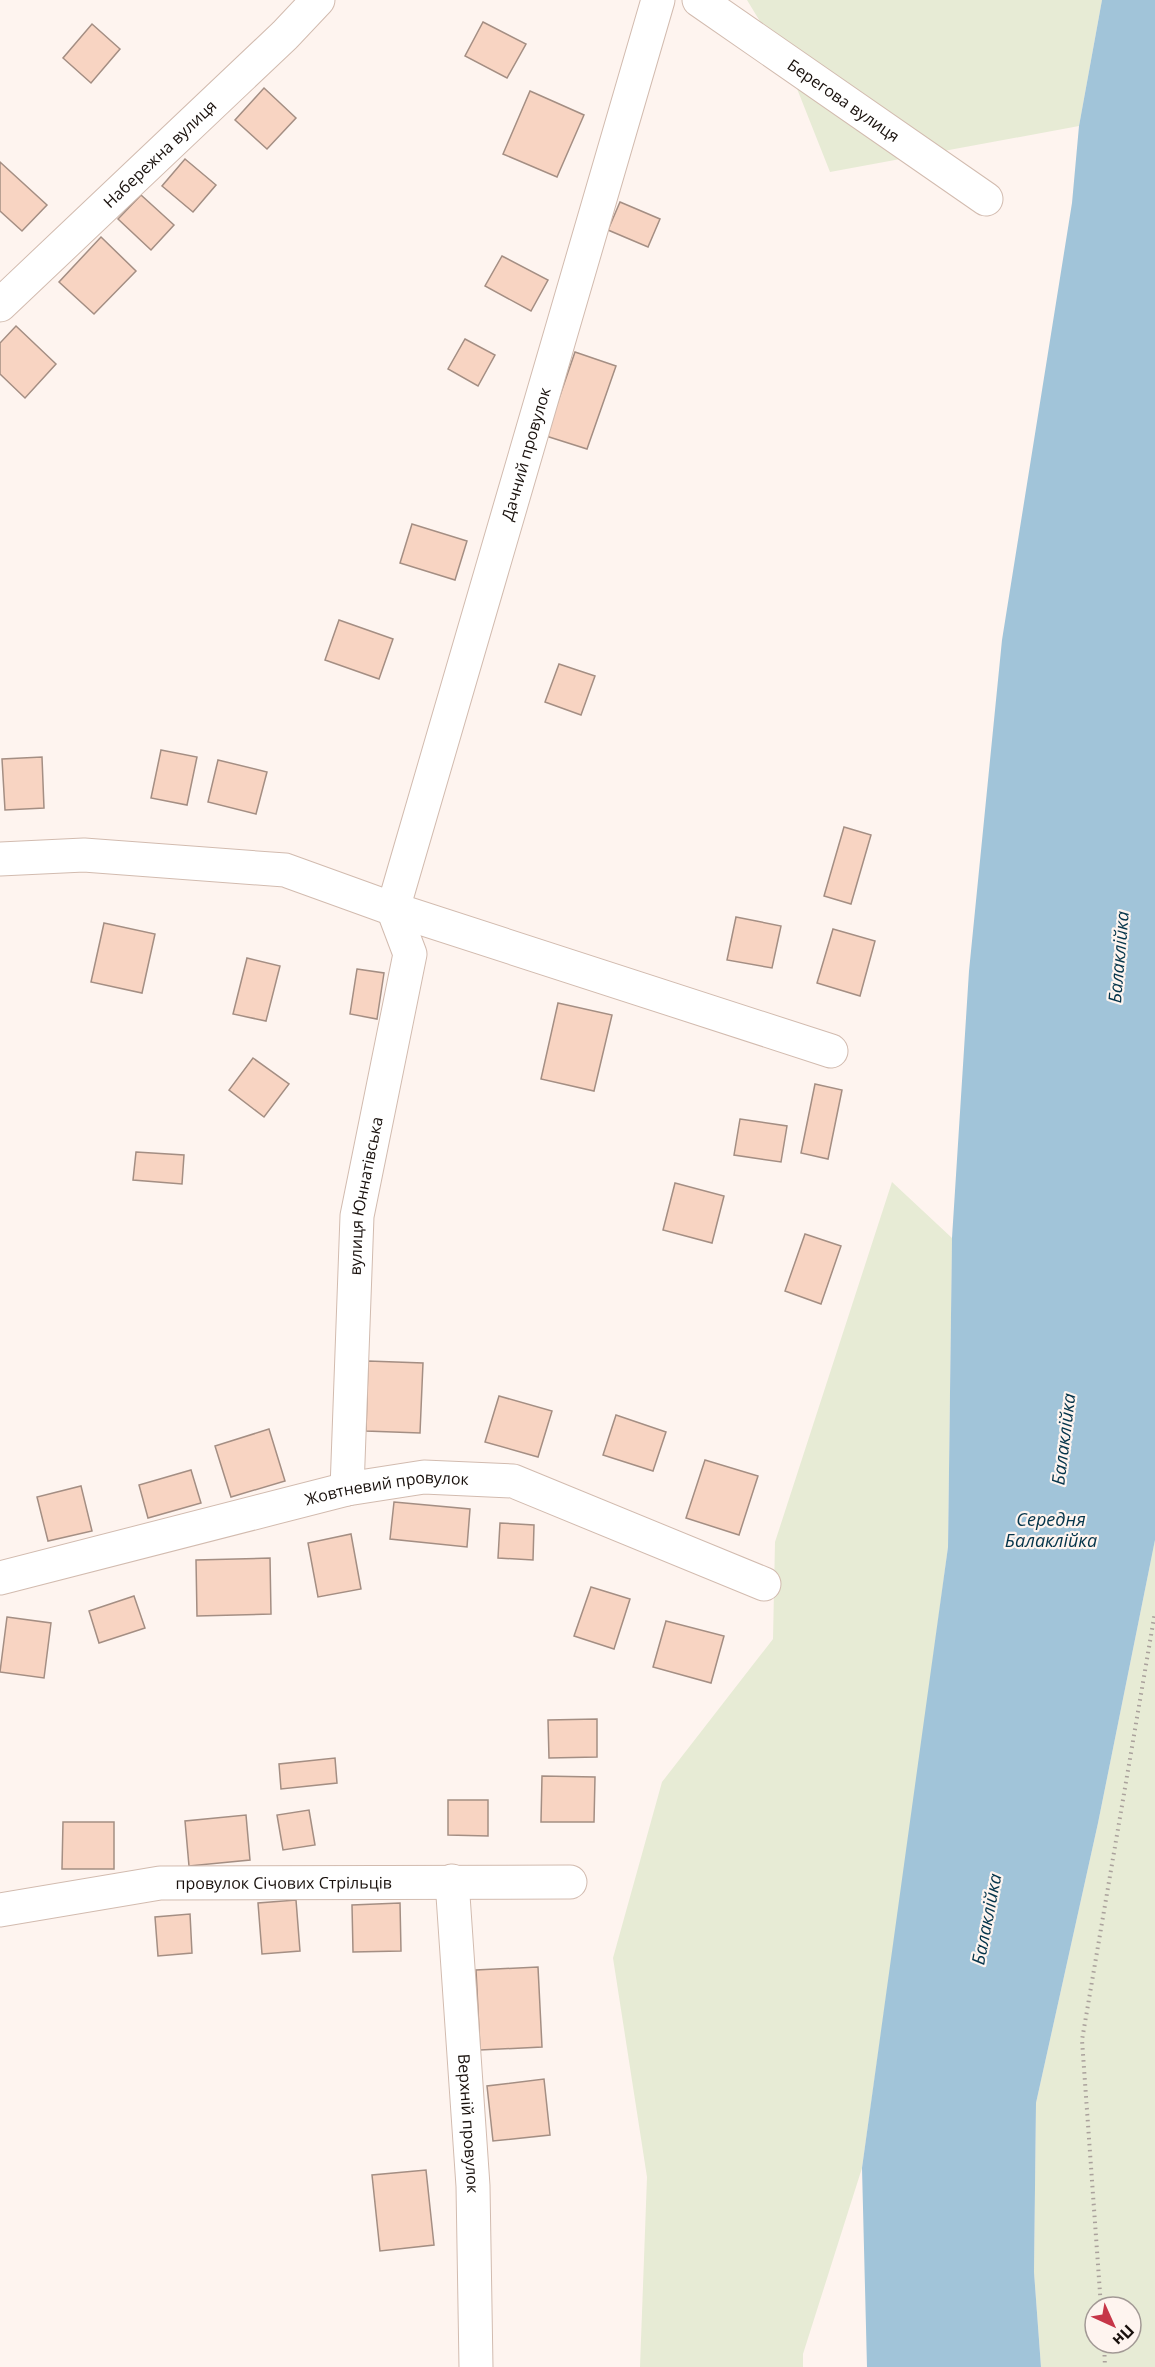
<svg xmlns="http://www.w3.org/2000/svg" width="1155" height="2367" font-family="'Open Sans',sans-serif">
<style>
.green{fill:#e7ebd5;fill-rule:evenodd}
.water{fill:#a1c4d9}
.building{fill:#f8d4c2;stroke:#a48e83;stroke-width:1.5}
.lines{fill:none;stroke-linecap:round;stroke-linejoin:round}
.minor-casing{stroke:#d2bbaf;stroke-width:35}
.path{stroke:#aaa19c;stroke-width:4;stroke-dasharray:1.5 4.5;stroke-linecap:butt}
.minor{stroke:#fff;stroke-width:33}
.labels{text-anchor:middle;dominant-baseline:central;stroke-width:4.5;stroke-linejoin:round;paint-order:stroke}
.street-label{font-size:16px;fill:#19110d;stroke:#fef4ef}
.water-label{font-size:18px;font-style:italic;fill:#04344a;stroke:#fef4ef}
</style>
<rect width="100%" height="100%" fill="#fef4ef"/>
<g class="green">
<polygon points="747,0 1102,0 1079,126 830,172 790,71"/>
<polygon points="892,1182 952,1238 948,1547 916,1787 862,2168 803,2354 803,2367 640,2367 647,2177 613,1958 662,1782 773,1639 775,1542"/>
<path d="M1155,1540V2367H1041L1034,2272L1036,2103L1098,1823ZM1095,2307H1131V2343H1095Z"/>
</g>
<polygon class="water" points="1102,0 1155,0 1155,1540 1098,1823 1036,2103 1034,2272 1041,2367 867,2367 862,2168 948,1547 952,1238 969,971 1002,640 1072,203 1079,126"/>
<g class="building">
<polygon points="483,22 526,44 507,78 465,56"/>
<polygon points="92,24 120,49 91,83 63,58"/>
<polygon points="264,88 296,118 267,149 235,120"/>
<polygon points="530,91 584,115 557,177 503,154"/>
<polygon points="185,159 216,185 193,212 162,186"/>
<polygon points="0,162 47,205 22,231 0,211"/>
<polygon points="141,195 174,225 151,250 118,219"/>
<polygon points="620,202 660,219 648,247 608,230"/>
<polygon points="101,237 136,271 94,314 59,282"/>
<polygon points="502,256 548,280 531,311 485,286"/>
<polygon points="16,326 56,364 25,398 0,374 0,343"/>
<polygon points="465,339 495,355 478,386 448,369"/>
<polygon points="575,352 616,366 587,449 546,436"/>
<polygon points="412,524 467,541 455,580 400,563"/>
<polygon points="339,620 393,639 379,679 325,660"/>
<polygon points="559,664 595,676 581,715 545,702"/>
<polygon points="161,750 197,757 187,805 151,798"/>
<polygon points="42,757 44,808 5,810 2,759"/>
<polygon points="218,760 267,772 256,814 208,802"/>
<polygon points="844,827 871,835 851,904 824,896"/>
<polygon points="736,917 781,926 772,968 727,960"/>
<polygon points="104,923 155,934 142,993 91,982"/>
<polygon points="833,929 875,941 860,996 817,983"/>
<polygon points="247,958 280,966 266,1021 233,1014"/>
<polygon points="357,969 384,973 377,1019 350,1014"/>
<polygon points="558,1003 612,1015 594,1091 541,1079"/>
<polygon points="253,1058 289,1084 264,1117 229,1090"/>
<polygon points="815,1084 842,1090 828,1159 801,1153"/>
<polygon points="740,1119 787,1126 781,1162 734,1155"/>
<polygon points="136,1152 184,1155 182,1184 133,1180"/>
<polygon points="675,1183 724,1196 712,1243 663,1230"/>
<polygon points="805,1234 841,1246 821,1304 785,1291"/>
<polygon points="368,1361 423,1363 420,1433 366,1431"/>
<polygon points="499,1396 552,1411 538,1457 485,1442"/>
<polygon points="616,1415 666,1432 653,1471 603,1455"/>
<polygon points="269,1429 285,1481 231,1497 215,1446"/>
<polygon points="705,1460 758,1476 739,1535 686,1518"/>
<polygon points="191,1470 201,1503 148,1518 139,1485"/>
<polygon points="81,1486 92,1531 48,1541 37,1497"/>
<polygon points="394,1502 470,1509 467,1547 390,1539"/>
<polygon points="500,1523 534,1525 533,1560 498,1558"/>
<polygon points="351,1534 361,1589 318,1597 308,1543"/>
<polygon points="270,1558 271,1614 197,1616 196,1560"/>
<polygon points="591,1587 630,1599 614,1649 574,1636"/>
<polygon points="134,1596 145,1628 99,1643 89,1611"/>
<polygon points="7,1617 51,1623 44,1678 0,1672"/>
<polygon points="666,1621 724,1636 711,1683 653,1667"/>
<polygon points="597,1719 597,1757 549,1758 548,1720"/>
<polygon points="335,1758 337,1783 281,1789 279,1764"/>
<polygon points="542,1776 595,1777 594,1822 541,1822"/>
<polygon points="448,1800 488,1800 488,1836 448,1835"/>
<polygon points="309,1810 315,1845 283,1850 277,1815"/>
<polygon points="246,1815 250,1860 189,1866 185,1821"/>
<polygon points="63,1822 114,1822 114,1869 62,1869"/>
<polygon points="296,1900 300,1951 262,1954 258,1903"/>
<polygon points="400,1903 401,1951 353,1952 352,1905"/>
<polygon points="190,1914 192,1953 158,1956 155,1917"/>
<polygon points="538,1967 542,2047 480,2050 476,1970"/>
<polygon points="544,2079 550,2135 493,2141 487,2086"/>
<polygon points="426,2170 434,2245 380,2251 372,2175"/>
</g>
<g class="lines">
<defs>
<g id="minor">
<path id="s1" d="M699,0L986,199"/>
<path id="s2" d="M0,305L285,35L318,0"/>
<polyline points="0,859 84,855 285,870 393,909 831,1051"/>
<path id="s3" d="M393,909L658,0"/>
<path id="s4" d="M347,1489L357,1216L410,954L393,909"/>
<path id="s5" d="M0,1578L347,1489L424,1477L513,1481L764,1584"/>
<path id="s6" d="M452,1881L473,2186L476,2367"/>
<path id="s7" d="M0,1910L160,1883L570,1882"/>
</g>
</defs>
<use href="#minor" class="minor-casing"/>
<g class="path">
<polyline points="1101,2307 1082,2040 1155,1612"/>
<polyline points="1104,2343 1105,2367"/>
</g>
<use href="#minor" class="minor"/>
</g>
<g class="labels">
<g class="street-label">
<text stroke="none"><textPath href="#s1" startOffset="176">Берегова вулиця</textPath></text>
<text stroke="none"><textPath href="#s2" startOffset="220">Набережна вулиця</textPath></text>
<text stroke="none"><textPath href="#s3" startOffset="474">Дачний провулок</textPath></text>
<text stroke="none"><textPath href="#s4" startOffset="294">вулиця Юннатівська</textPath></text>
<text stroke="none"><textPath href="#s5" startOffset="398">Жовтневий провулок</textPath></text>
<text stroke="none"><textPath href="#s7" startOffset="286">провулок Січових Стрільців</textPath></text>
<text stroke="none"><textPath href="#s6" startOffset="243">Верхній провулок</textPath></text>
</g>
<g class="water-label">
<text transform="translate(1118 957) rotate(-85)">Балаклійка</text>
<text transform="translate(1063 1439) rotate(-83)">Балаклійка</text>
<text x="1051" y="1519">Середня<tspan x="1051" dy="21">Балаклійка</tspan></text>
<text transform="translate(986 1919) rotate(-79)">Балаклійка</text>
</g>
</g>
<g transform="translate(1113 2325) rotate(135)"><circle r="28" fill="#fef4ef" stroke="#a29995" stroke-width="1.5"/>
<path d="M0-4.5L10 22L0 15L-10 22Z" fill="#c63648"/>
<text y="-9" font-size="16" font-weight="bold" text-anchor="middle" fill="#19110d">Пн</text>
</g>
</svg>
